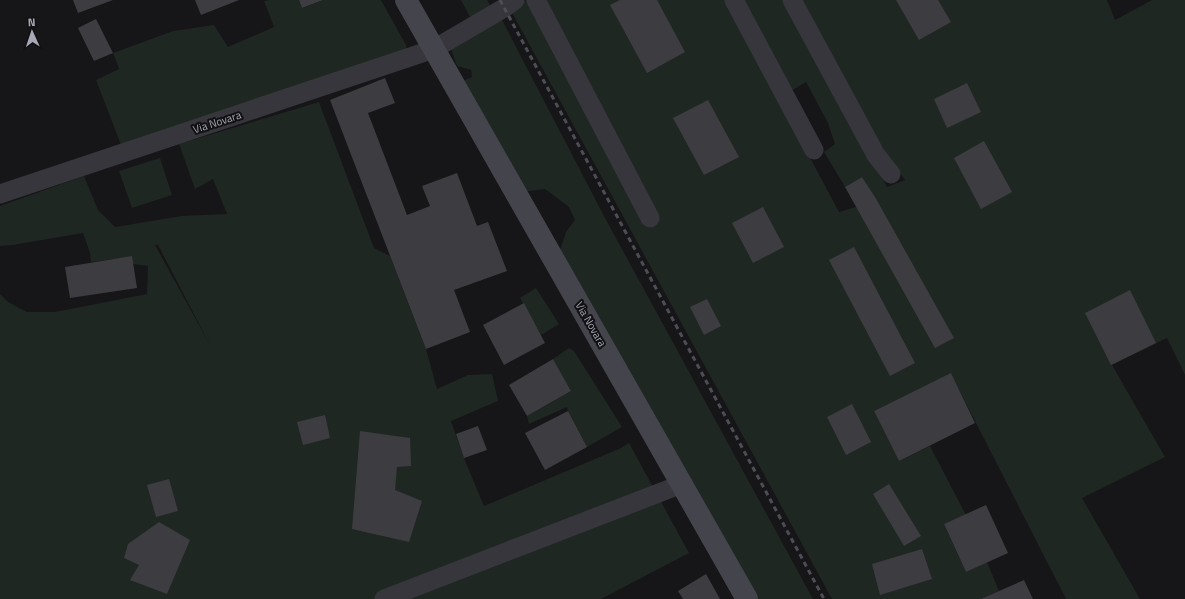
<svg xmlns="http://www.w3.org/2000/svg" width="1185" height="599" font-family="'Titillium Web',sans-serif">
<style>
.green{fill:#1f2722;fill-rule:evenodd}
.building{fill:#3d3c41}
.lines{fill:none;stroke-linecap:round;stroke-linejoin:round}
.minor{stroke:#37363c;stroke-width:19}
.secondary{stroke:#44444c;stroke-width:22}
.rail{stroke:#4d4d55;stroke-width:3;stroke-dasharray:5 4;stroke-linecap:butt}
.labels{text-anchor:middle;dominant-baseline:central;stroke-width:4;stroke-linejoin:round;paint-order:stroke}
.street-label{font-size:11px;fill:#a7a8b7;stroke:#111012}
</style>
<rect width="100%" height="100%" fill="#161517"/>
<g class="green">
<polygon points="269,0 299,0 303,8 323,0 381,0 406,45 407,52 121,145 96,80 119,69 113,53 173,31 214,25 228,47 274,27 264,1"/>
<polygon points="461,0 487,0 492,9 471,19"/>
<polygon points="526,0 726,0 839,212 856,207 875,197 862,177 845,187 824,152 835,144 828,123 806,82 791,91 741,0 783,0 858,132 887,187 905,180 884,150 800,0 1107,0 1115,20 1152,0 1185,0 1185,375 1167,338 1112,365 1165,457 1082,498 1140,599 1066,599 951,374 874,411 899,461 930,446 966,515 944,524 966,572 987,562 999,591 981,599 832,599 511,11"/>
<polygon points="501,18 604,216 813,599 752,599 559,253 566,232 575,220 569,207 545,189 521,192 459,83 472,77 471,70 457,66 451,49"/>
<path d="M319,102L374,248L390,256L426,349L437,389L468,375L492,374L498,401L451,421L464,458L484,506L621,448L629,443L689,553L601,599H0V294L8,302L27,312H55L147,294L148,266L133,264L132,257L91,262L90,253L83,233L13,245L0,246V206L84,176L98,210L115,227L181,216L227,214L213,179L195,189L179,144ZM155,245H158L209,343Z"/>
<polygon points="160,158 172,195 132,208 119,171"/>
<polygon points="536,288 559,324 541,335 520,298"/>
<polygon points="569,348 574,351 622,427 587,447 568,411 567,407 529,424 527,416 571,391 553,359"/>
</g>
<g class="building">
<polygon points="73,0 113,0 78,13"/>
<polygon points="195,0 239,0 201,15"/>
<polygon points="299,0 323,0 302,8"/>
<polygon points="620,0 657,0 685,52 647,73 610,5"/>
<polygon points="896,0 938,0 951,22 919,40"/>
<polygon points="96,19 113,53 94,61 78,28"/>
<polygon points="385,78 395,103 368,113 407,215 430,206 422,186 457,173 477,226 488,222 507,271 454,290 470,332 426,349 330,100"/>
<polygon points="967,83 981,112 947,128 934,99"/>
<polygon points="708,100 739,157 704,175 673,118"/>
<polygon points="984,141 1012,192 981,209 954,158"/>
<polygon points="862,177 875,197 954,338 935,348 845,187"/>
<polygon points="763,207 784,247 753,263 732,223"/>
<polygon points="854,247 915,363 890,376 829,260"/>
<polygon points="132,256 137,288 70,298 65,267"/>
<polygon points="1130,290 1156,343 1111,365 1085,313"/>
<polygon points="707,299 721,326 704,335 690,307"/>
<polygon points="524,303 545,343 504,365 483,325"/>
<polygon points="553,359 571,391 527,416 509,385"/>
<polygon points="951,373 975,423 899,461 874,411"/>
<polygon points="852,404 871,442 846,455 827,417"/>
<polygon points="568,411 587,447 545,470 525,433"/>
<polygon points="325,415 330,438 303,445 297,422"/>
<polygon points="478,426 487,450 464,458 456,434"/>
<polygon points="360,431 410,438 411,466 397,467 395,490 422,501 409,542 352,529"/>
<polygon points="169,479 178,511 156,517 147,485"/>
<polygon points="889,484 921,536 904,546 873,494"/>
<polygon points="986,505 1008,553 966,572 944,524"/>
<polygon points="159,522 190,540 167,594 130,580 139,565 124,558 128,544"/>
<polygon points="922,549 932,579 880,595 872,564"/>
<polygon points="706,574 720,599 683,599 678,591"/>
<polygon points="1024,580 1033,599 981,599 999,591"/>
</g>
<g class="lines">
<g class="minor">
<polyline points="536,0 650,218"/>
<polyline points="734,0 814,150"/>
<polyline points="792,0 876,155 891,174"/>
<polyline points="0,194 434,49 504,8 515,0"/>
<polyline points="384,599 682,484"/>
</g>
<polyline class="secondary" points="406,0 747,599"/>
<polyline class="rail" points="500,0 824,599"/>
</g>
<g class="labels">
<g class="street-label">
<text transform="translate(217 122) rotate(-18)">Via Novara</text>
<text transform="translate(591 324) rotate(60)">Via Novara</text>
</g>
</g>
<g transform="translate(32 32) rotate(357)" stroke="#111012" stroke-width="3" paint-order="stroke">
<path d="M0-3L7 15L0 10L-7 15Z" fill="#a7a8b7"/>
<text y="-6" font-size="11" font-weight="bold" text-anchor="middle" fill="#a7a8b7">N</text>
</g>
</svg>
